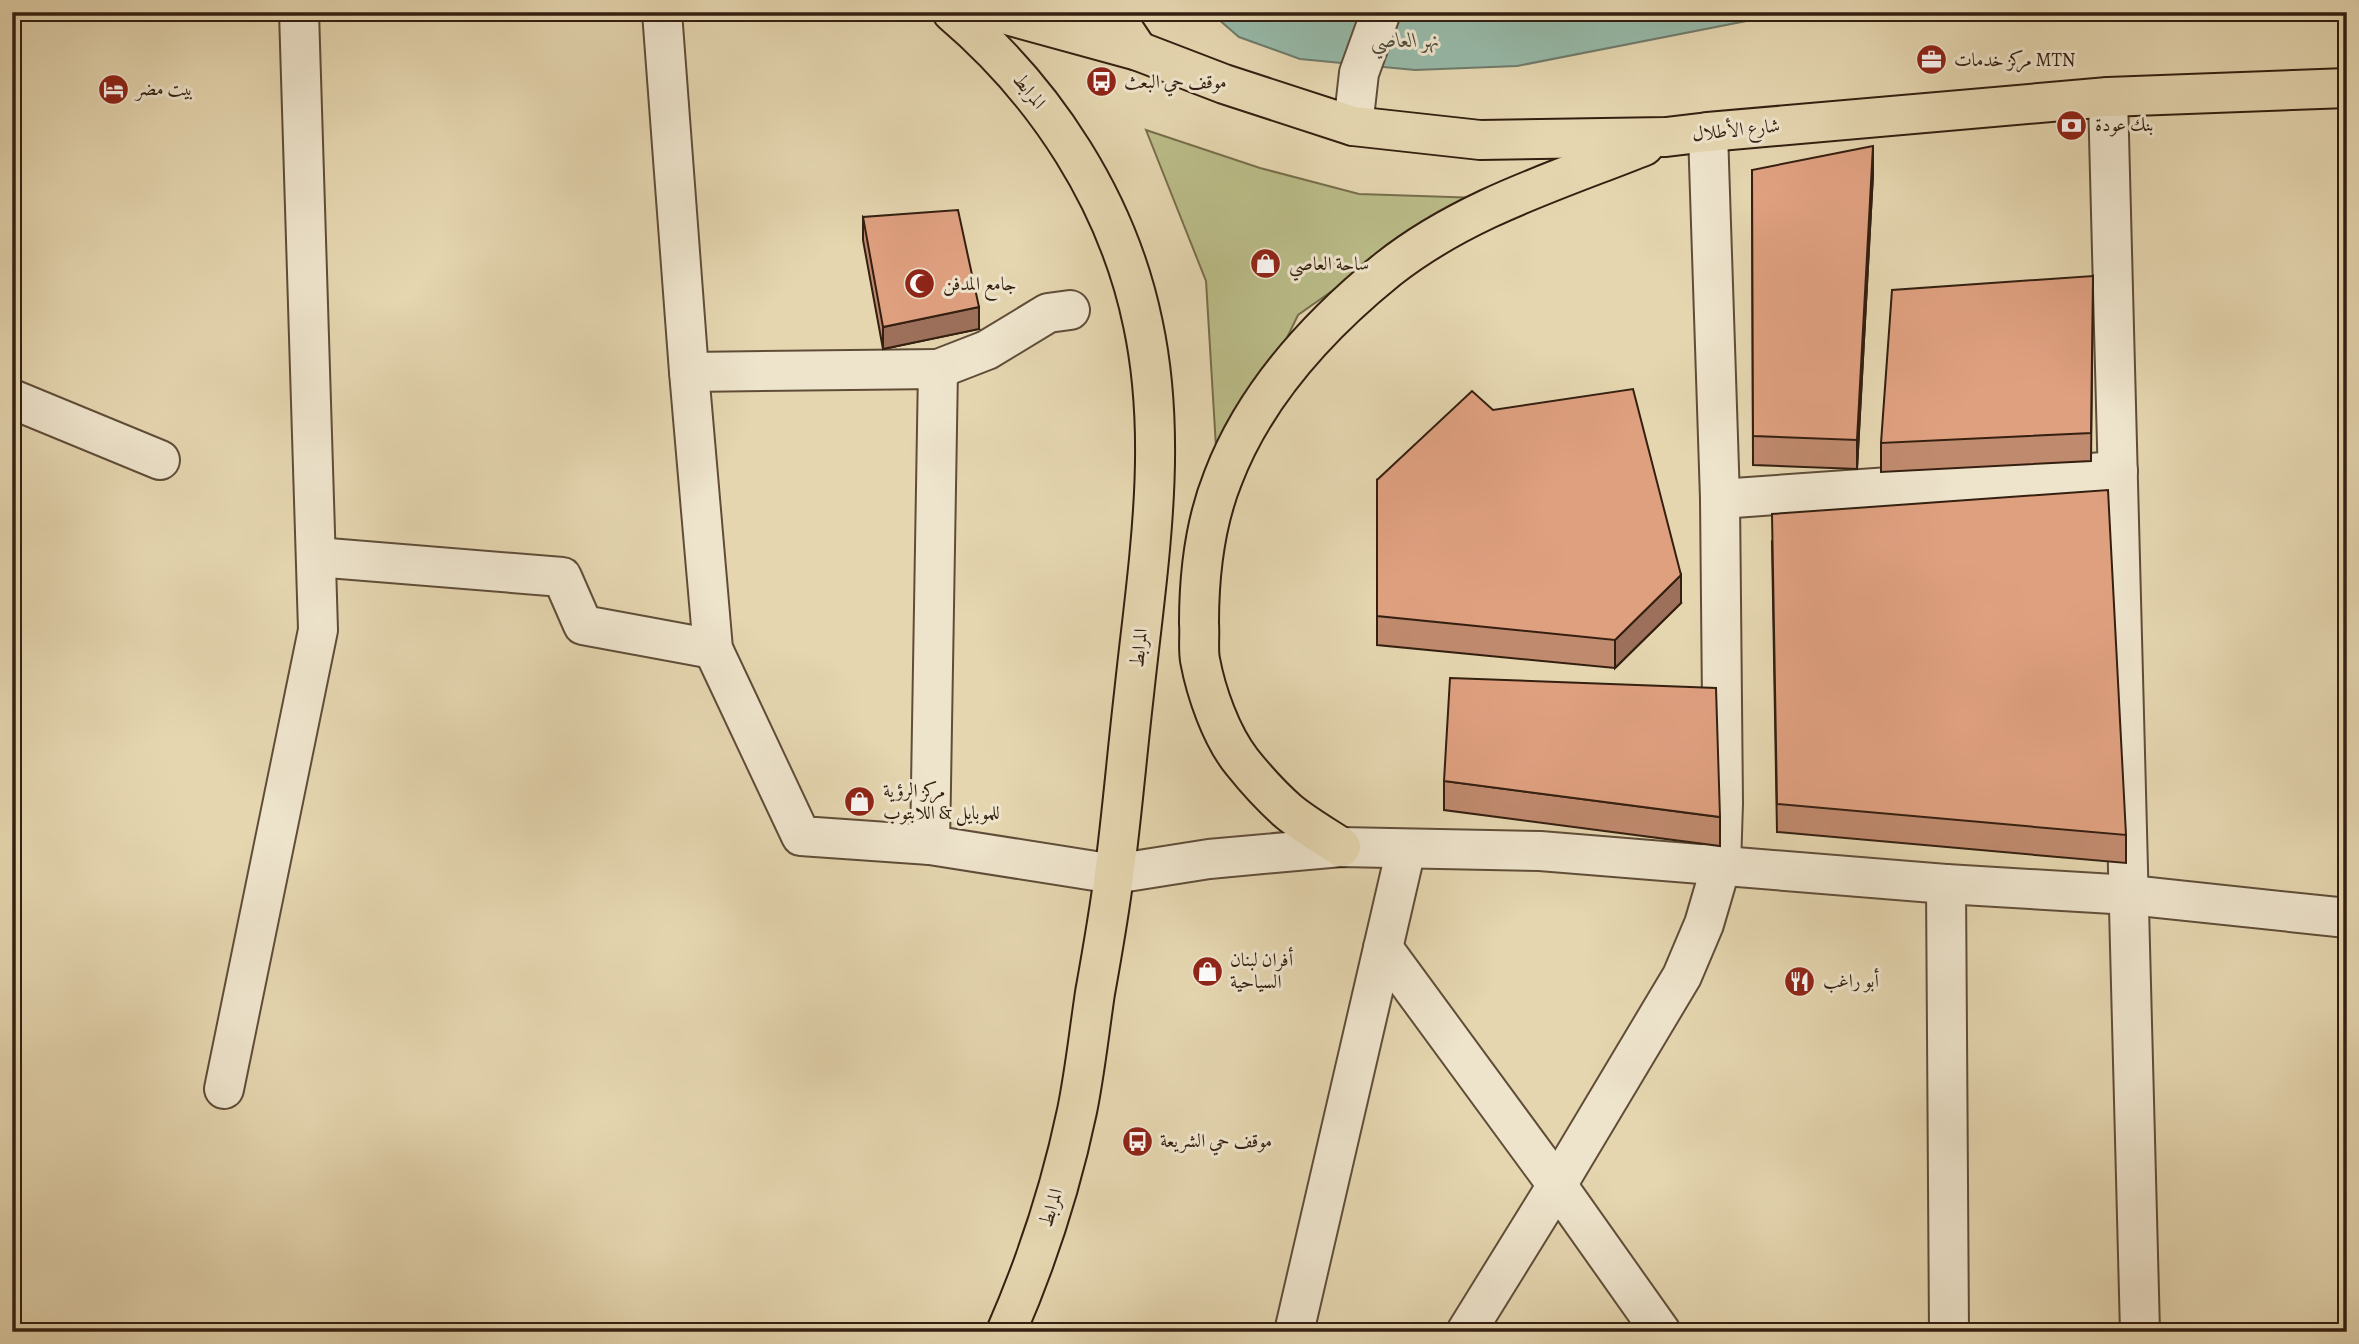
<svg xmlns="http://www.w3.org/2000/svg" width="2359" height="1344" font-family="Alegreya,Amiri,serif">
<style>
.green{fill:#babc88;stroke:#776e4c;stroke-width:2}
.water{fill:#96b9a8;stroke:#6f7b6b;stroke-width:2}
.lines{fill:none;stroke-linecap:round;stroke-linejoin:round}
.minor-casing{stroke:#604d38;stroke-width:42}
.major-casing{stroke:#341f10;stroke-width:42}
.minor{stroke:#eee4cc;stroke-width:38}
.major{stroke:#e5d6b0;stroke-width:38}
.wall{fill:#c08a6e;stroke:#341f10;stroke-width:2}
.shaded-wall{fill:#9c705a;stroke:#341f10;stroke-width:2}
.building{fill:#dfa080;stroke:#341f10;stroke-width:2}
.labels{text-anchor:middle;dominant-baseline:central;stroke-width:6;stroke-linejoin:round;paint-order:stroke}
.poi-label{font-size:19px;fill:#341f10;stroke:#eee4cc;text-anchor:start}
.street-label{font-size:19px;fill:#341f10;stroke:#eee4cc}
.water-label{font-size:21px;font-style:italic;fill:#514d3e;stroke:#eee4cc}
</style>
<rect width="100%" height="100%" fill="#e5d6b0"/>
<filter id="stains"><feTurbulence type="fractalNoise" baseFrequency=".00286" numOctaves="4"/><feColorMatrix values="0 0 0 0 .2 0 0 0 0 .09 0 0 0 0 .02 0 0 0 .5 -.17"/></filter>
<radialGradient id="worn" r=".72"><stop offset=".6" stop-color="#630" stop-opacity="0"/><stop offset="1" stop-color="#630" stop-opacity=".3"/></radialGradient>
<polygon class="green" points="1146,130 1260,168 1359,194 1511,199 1399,244 1298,315 1218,480 1206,281"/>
<polygon class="water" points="1210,12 1803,12 1772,16 1517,66 1415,70 1300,59 1239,37"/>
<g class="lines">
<defs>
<g id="minor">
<polyline points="662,12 689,372 713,649 801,836 930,845 1114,874 1209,859 1341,847 1540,851 1946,884 2130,895 2347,918"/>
<polyline points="2108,97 2140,1332"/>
<polyline points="1353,126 1359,73 1381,12"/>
<polyline points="938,369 987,350 1048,313 1070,310"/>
<polyline points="689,372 938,369 930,845"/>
<polyline points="12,399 160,460"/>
<polyline points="1720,499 2118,471"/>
<polyline points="316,557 562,577 583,625 713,649"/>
<polyline points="1946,884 1949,1332"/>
<polyline points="1383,948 1557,1185 1661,1332"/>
<polyline points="224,1089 318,630 299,12"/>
<polyline points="1294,1332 1406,849"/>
<polyline points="1466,1332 1557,1185 1682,976 1704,924 1721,866 1723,803 1720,499 1708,132"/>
</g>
<g id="major">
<path d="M952,12C1046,92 1118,202 1143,324C1169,446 1147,571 1134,694C1127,754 1122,815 1114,875C1109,915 1102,954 1095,993C1089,1033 1085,1072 1077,1111C1061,1187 1037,1261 1006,1332"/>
<polyline points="996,12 1138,51 1224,84 1353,126 1480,140 1666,137 1708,132 2108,97 2347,88"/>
<polyline points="1112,12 1138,51"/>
<path d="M1341,847C1324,836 1305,825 1289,812C1274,799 1254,777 1242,762C1221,736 1206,692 1200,660C1198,648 1200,635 1199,623C1199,574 1205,523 1223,478C1255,394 1320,324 1388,269C1464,209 1556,181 1644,146"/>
</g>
</defs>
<use href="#minor" class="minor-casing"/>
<use href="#major" class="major-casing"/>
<use href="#minor" class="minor"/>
<use href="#major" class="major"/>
</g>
<g class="wall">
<polygon points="1752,170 1873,174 1857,469 1753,465"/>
<polygon points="863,217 979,329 883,349 863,240"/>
<polygon points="2093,276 2091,461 1881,472 1881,443"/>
<polygon points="1377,480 1681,603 1615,668 1377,645"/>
<polygon points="1772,542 2126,835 2126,863 1777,832"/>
<polygon points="1444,781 1720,817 1720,846 1444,810"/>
</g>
<g class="shaded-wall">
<polygon points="1873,146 1873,174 1857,469 1857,440"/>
<polygon points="979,307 979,329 883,349 883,327"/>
<polygon points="1681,575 1681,603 1615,668 1615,640"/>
</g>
<g class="building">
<polygon points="1873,146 1857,440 1753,436 1752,170"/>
<polygon points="958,210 979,307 883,327 863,217"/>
<polygon points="2093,276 2091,433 1881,443 1892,290"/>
<polygon points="1633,389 1681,575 1615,640 1377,616 1377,480 1472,391 1493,410"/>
<polygon points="2108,490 2126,835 1777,804 1772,514"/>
<polygon points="1450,678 1716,688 1720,817 1444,781"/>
</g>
<defs>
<symbol id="office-disc" viewBox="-11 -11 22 22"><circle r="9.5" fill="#8f2418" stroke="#eee4cc"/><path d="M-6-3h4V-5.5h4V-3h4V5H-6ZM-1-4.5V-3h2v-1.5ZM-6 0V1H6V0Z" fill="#fff"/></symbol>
<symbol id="bus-disc" viewBox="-11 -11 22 22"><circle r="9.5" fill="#8f2418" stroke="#eee4cc"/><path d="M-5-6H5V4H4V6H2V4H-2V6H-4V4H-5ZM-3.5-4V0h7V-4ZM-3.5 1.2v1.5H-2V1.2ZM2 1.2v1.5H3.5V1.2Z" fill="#fff"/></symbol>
<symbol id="hotel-disc" viewBox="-11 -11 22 22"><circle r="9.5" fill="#8f2418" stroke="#eee4cc"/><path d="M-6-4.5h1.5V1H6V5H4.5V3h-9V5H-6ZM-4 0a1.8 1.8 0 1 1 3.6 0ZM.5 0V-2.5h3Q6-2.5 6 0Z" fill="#fff"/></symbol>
<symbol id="bank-disc" viewBox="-11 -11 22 22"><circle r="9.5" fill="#8f2418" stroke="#eee4cc"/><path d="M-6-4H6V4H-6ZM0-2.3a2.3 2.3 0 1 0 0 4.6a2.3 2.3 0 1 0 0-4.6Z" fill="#fff"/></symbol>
<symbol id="shop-disc" viewBox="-11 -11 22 22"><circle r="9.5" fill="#8f2418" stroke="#eee4cc"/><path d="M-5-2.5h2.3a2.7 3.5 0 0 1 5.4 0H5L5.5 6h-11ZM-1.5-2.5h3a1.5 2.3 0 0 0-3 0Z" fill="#fff"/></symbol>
<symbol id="mosque-disc" viewBox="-11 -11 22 22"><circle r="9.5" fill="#8f2418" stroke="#eee4cc"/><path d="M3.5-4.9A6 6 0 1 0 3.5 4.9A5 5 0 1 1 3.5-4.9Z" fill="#fff"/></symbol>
<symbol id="restaurant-disc" viewBox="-11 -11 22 22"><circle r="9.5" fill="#8f2418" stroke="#eee4cc"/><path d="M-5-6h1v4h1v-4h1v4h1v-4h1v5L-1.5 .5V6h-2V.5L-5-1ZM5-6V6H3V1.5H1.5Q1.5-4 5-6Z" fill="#fff"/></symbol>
</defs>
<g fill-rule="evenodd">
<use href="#office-disc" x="1914" y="42" width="35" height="35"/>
<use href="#bus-disc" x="1084" y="64" width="35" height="35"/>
<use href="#hotel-disc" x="96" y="72" width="35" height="35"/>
<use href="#bank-disc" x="2054" y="108" width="35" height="35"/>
<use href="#shop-disc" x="1248" y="246" width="35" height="35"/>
<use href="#mosque-disc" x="902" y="266" width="35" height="35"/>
<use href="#shop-disc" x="842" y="784" width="35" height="35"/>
<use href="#shop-disc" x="1190" y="954" width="35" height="35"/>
<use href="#restaurant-disc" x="1782" y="964" width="35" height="35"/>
<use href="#bus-disc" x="1120" y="1124" width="35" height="35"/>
</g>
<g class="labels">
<g class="poi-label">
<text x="1954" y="60">مركز خدمات MTN</text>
<text x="1124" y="82">موقف حي البعث</text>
<text x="136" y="89">بيت مضر</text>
<text x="2095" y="125">بنك عودة</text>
<text x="1289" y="264">ساحة العاصي</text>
<text x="943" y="284">جامع المدفن</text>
<text x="883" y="791">مركز الرؤية<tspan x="883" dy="22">للموبايل &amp; اللابتوب</tspan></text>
<text x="1230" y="960">أفران لبنان<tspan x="1230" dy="22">السياحية</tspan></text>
<text x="1823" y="981">أبو راغب</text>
<text x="1160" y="1141">موقف حي الشريعة</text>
</g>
<g class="street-label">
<text transform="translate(1029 91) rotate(51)">المرابط</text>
<text transform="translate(1736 130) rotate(-6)">شارع الأطلال</text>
<text transform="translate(1139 648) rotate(-84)">المرابط</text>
<text transform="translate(1051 1208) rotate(-73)">المرابط</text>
</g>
<g class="water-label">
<text x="1405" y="40">نهر العاصي</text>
</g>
</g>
<rect width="2359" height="1344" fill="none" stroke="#e5d6b0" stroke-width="42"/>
<rect x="14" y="14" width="2331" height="1316" fill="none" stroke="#341f10" stroke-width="3.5"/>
<rect x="21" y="21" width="2317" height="1302" fill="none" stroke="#341f10" stroke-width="2"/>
<rect width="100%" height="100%" filter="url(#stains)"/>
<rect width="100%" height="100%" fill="url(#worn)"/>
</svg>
